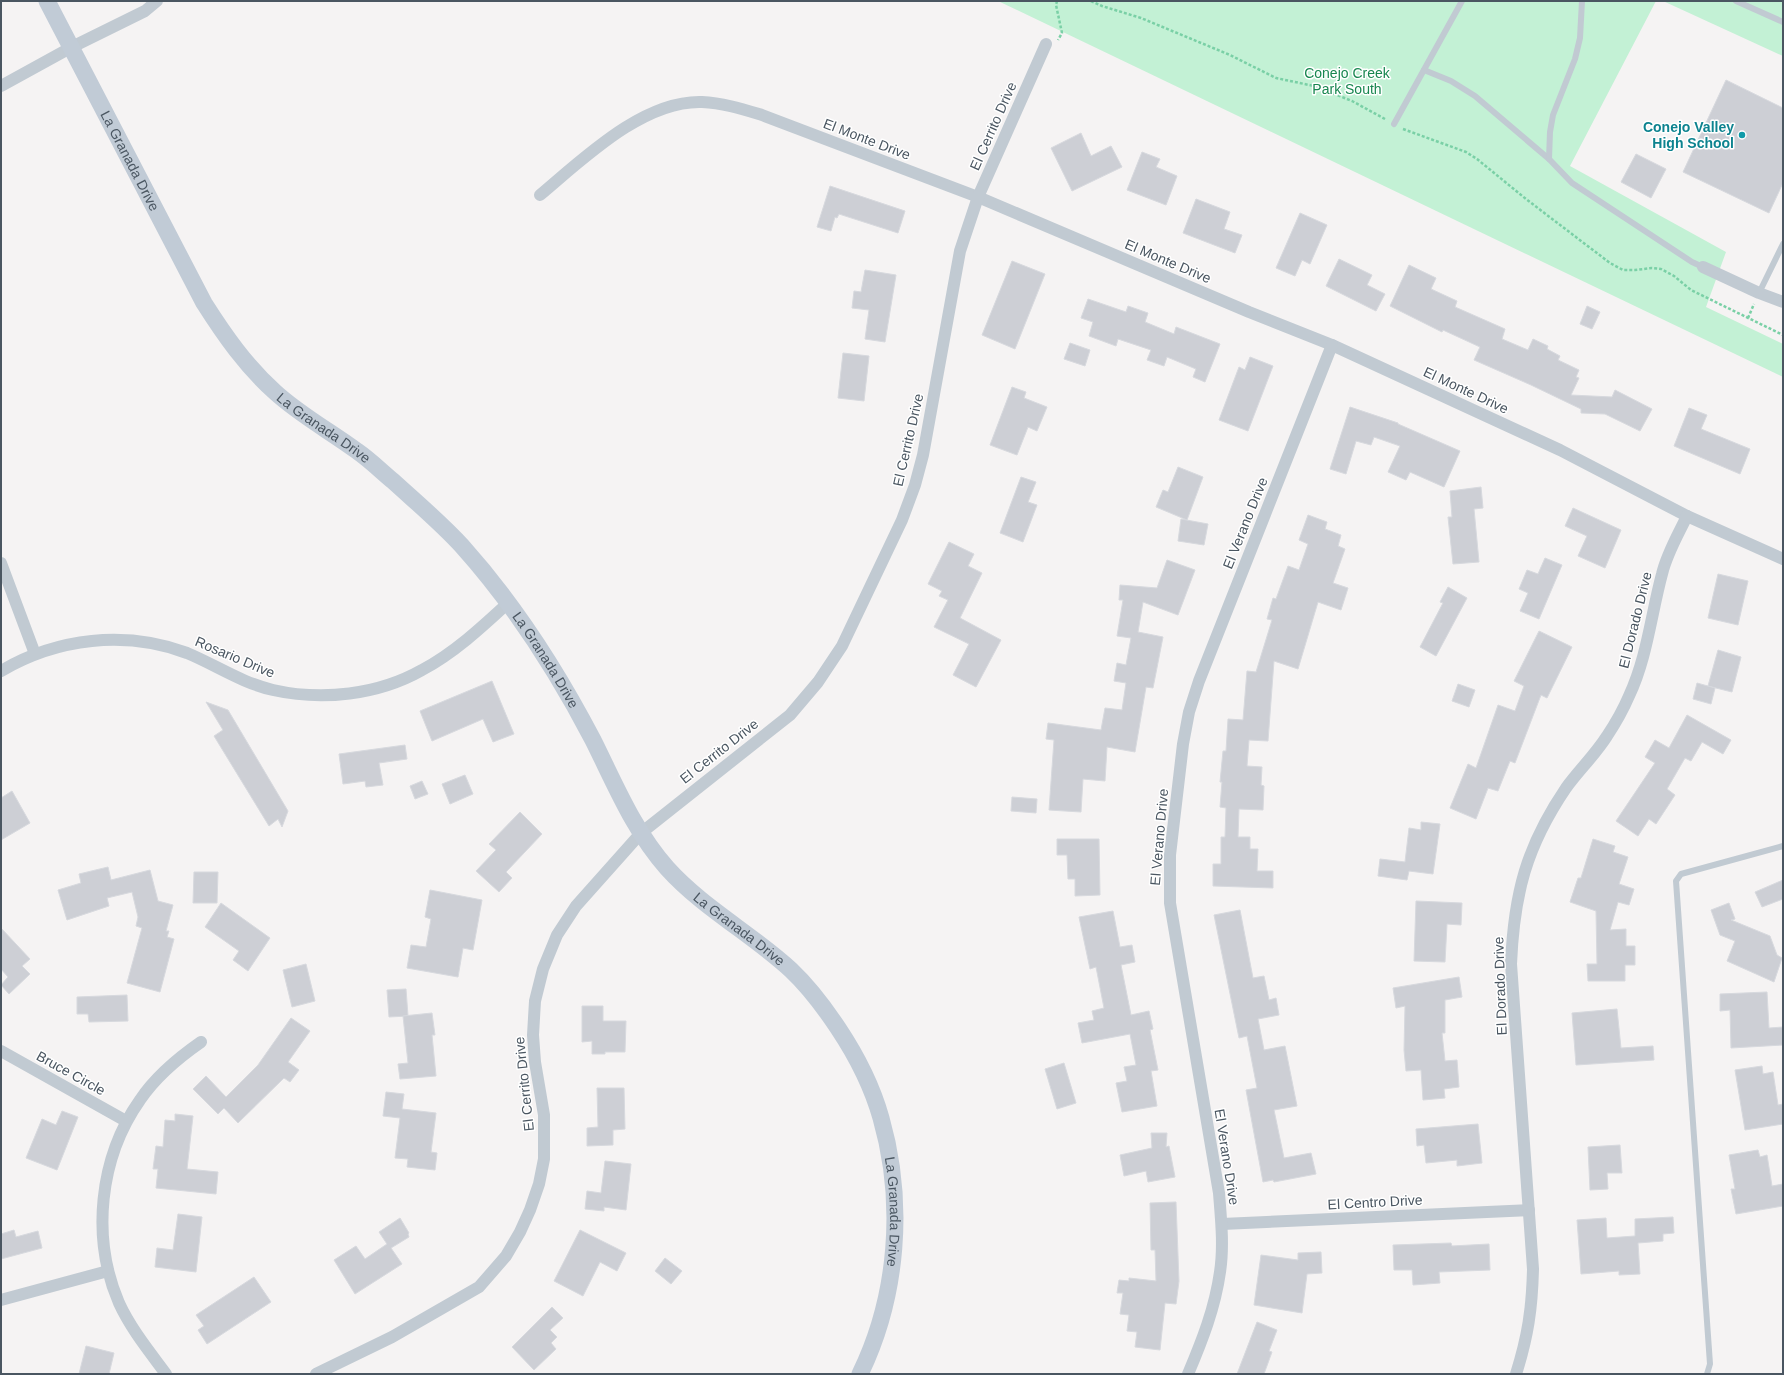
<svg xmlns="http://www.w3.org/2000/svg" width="1784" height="1375" font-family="Arial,sans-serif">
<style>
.green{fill:#c3f1d5}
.building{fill:#cdcfd5;stroke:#d7d9de}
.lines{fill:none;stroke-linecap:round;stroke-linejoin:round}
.path{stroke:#7ad0a6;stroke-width:2.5;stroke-dasharray:3 2;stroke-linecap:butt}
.lane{stroke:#c1cad2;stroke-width:6}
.street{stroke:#c1cad2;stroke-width:12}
.secondary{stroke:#c1cbd6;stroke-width:17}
.culture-dot{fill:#0f9aa8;stroke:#fff;stroke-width:1.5}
.labels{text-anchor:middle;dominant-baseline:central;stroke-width:3;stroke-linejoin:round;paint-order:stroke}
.park-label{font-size:14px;fill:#17864f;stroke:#fff}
.street-label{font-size:14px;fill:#4a5661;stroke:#fff}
.culture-label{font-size:14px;font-weight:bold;fill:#0d838f;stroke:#fff;text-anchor:end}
</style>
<rect width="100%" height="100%" fill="#f5f3f3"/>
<g class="green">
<polygon points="998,1 1656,1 1570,166 1726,252 1706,307 1783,344 1783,377"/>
<polygon points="1663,1 1783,1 1783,56"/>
</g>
<g class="building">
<polygon points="1726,80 1783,108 1783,183 1769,213 1683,172"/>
<polygon points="1081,133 1091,156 1111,146 1122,167 1072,191 1051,148"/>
<polygon points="1142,152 1160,159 1156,167 1177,176 1166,205 1127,190"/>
<polygon points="1636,154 1666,169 1651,198 1621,182"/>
<polygon points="830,186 905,211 898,233 839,214 837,218 835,217 831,231 817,227"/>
<polygon points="1196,199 1230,212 1224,229 1242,235 1235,253 1183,233"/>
<polygon points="1300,213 1327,225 1310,264 1302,260 1295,276 1276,268"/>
<polygon points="1339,259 1372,275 1367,285 1385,294 1376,311 1326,286"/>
<polygon points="1012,261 1045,274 1015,349 982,335"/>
<polygon points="1409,265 1436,278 1431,289 1457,301 1455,307 1505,329 1502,339 1528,350 1533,339 1548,346 1547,349 1560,356 1558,360 1579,370 1576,377 1579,378 1571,395 1612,397 1615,390 1652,409 1640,431 1605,414 1581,413 1581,409 1531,385 1474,360 1480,347 1443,330 1442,332 1390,306"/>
<polygon points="865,270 896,275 885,342 865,339 869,310 852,308 854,291 861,292"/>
<polygon points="1088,299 1126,312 1128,306 1148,313 1145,322 1174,334 1176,327 1220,344 1205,382 1193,377 1196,369 1167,357 1164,366 1147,360 1151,350 1118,339 1116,346 1089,336 1093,322 1081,318"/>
<polygon points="1587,306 1600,312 1592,329 1580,324"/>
<polygon points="1070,343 1090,350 1085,366 1064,359"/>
<polygon points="843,353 869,356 864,401 838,398"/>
<polygon points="1250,357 1273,366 1248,431 1219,420 1239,367 1245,370"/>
<polygon points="1012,387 1026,392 1024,398 1047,407 1037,431 1028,427 1017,455 990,445"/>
<polygon points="1350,407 1398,423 1398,424 1460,451 1444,487 1410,472 1406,480 1388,472 1400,446 1374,437 1371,445 1356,441 1346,474 1330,469"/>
<polygon points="1689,408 1707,415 1701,429 1750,449 1740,474 1674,446"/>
<polygon points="1178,467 1203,477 1187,520 1156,507 1163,490 1168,492"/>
<polygon points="1021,477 1036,482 1028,502 1037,505 1023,542 1000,533"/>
<polygon points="1481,487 1483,508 1474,509 1479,562 1453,564 1448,517 1452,517 1450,491"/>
<polygon points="1573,508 1621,530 1605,568 1578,556 1587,536 1565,526"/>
<polygon points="1308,515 1327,522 1325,529 1341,535 1338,546 1345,549 1333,583 1348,588 1341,610 1318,602 1298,669 1274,661 1268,741 1249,740 1247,766 1262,767 1261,785 1264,786 1263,810 1239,809 1238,837 1250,837 1250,849 1258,849 1257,871 1273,871 1273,888 1213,886 1213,864 1221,864 1221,837 1225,837 1226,808 1220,807 1222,782 1220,782 1223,751 1226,751 1228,719 1243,720 1247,671 1256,672 1272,620 1267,619 1273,598 1276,599 1288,566 1299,570 1308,544 1299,540"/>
<polygon points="1181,519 1208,524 1204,545 1178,541"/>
<polygon points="949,542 974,554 968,566 982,573 960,618 1001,640 976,687 953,675 969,644 934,627 948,600 939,596 942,591 928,584"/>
<polygon points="1545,558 1562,565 1539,619 1520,611 1528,593 1519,589 1527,570 1538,574"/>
<polygon points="1167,560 1195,570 1178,615 1143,602 1138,632 1163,637 1153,688 1146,687 1135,752 1107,747 1105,781 1083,779 1081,812 1049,810 1054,740 1046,739 1048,723 1101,730 1105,708 1122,710 1126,683 1114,681 1117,663 1126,665 1131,638 1117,636 1123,600 1119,600 1120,585 1157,588"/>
<polygon points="1718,574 1748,581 1738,625 1708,618"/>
<polygon points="1448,587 1467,598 1436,656 1420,647 1443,603 1440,602"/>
<polygon points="1539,631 1572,647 1547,698 1541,695 1515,763 1510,761 1498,791 1488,788 1476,819 1450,808 1468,764 1476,768 1498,705 1515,711 1524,686 1514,681"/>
<polygon points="1718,650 1741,657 1732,692 1708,686"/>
<polygon points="492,681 514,734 493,742 483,719 432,741 420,711"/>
<polygon points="1697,683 1715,688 1711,704 1693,699"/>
<polygon points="1458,684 1475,690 1469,707 1452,701"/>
<polygon points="206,702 228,710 288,811 282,827 278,819 269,826 214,736 223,730"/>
<polygon points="1687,715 1731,740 1723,754 1702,742 1691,761 1685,758 1667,789 1675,795 1656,824 1649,819 1638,836 1616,821 1655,763 1645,757 1655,740 1669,748"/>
<polygon points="405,745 407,759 379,763 383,785 366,787 365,781 343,784 339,754"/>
<polygon points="465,775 473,794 450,804 442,784"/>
<polygon points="422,781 428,794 415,799 410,786"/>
<polygon points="12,791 30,823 1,840 1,798"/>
<polygon points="1012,797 1037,799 1036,813 1011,811"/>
<polygon points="520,812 542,834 506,872 512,878 499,892 476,871 496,850 489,844"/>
<polygon points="1421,822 1440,824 1433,874 1409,871 1407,880 1378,876 1380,859 1405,862 1409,828 1421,830"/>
<polygon points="1057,839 1099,839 1100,895 1075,896 1075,879 1068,879 1067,855 1057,855"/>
<polygon points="1593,839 1615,846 1613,852 1628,857 1619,884 1634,889 1629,905 1618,902 1610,930 1626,929 1626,946 1635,946 1635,965 1625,965 1625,981 1588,981 1587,964 1597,964 1596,911 1570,902 1578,878 1581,878"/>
<polygon points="108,867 111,880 150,870 158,901 173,905 166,931 169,931 167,937 174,939 160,992 127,983 142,928 136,926 138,917 132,892 107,898 109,906 67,920 58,890 81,883 79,874"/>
<polygon points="194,872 218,872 217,903 193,903"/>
<polygon points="1783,880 1783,899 1762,907 1755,892"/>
<polygon points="430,890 482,900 473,950 463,948 458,977 407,968 411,945 426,947 431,919 425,917"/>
<polygon points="1416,901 1462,903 1461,925 1447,924 1445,962 1414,961"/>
<polygon points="221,903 270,938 248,971 233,960 239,951 205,927"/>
<polygon points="1729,903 1735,919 1731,920 1770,936 1777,955 1782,958 1774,982 1727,961 1735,941 1720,935 1711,910"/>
<polygon points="1240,910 1253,978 1264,976 1269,1000 1276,998 1279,1015 1258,1019 1264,1050 1285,1046 1297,1106 1274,1110 1284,1158 1311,1153 1316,1174 1274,1182 1273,1180 1263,1182 1246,1090 1257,1088 1247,1036 1239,1038 1214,915"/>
<polygon points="1113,911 1120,947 1132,945 1135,962 1121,965 1131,1015 1149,1011 1153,1029 1150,1030 1158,1070 1151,1071 1157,1106 1122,1112 1116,1083 1127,1081 1124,1067 1136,1065 1130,1034 1082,1043 1078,1023 1094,1020 1092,1011 1104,1008 1096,967 1090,969 1079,917"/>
<polygon points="1,928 30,959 22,966 30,974 9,994 1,985 8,977 1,969"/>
<polygon points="306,964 315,1001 292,1007 283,970"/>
<polygon points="1459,977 1462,997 1445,1000 1445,1033 1442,1033 1445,1061 1457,1060 1459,1087 1444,1089 1445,1098 1423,1100 1421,1070 1406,1071 1404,1050 1405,1006 1396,1008 1393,988"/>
<polygon points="406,989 408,1016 389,1017 387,990"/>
<polygon points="1767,992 1769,1028 1783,1027 1783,1045 1731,1048 1730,1010 1720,1011 1720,994"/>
<polygon points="127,995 128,1021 89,1022 88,1014 77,1014 77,997"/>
<polygon points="582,1006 603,1006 603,1021 626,1021 625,1052 605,1052 605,1054 592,1054 592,1041 582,1042"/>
<polygon points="1617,1009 1621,1048 1653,1046 1654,1060 1576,1065 1572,1013"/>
<polygon points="432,1013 435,1035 432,1035 436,1076 400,1079 398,1064 408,1063 403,1016"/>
<polygon points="291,1018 310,1031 288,1062 299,1070 290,1082 284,1078 238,1123 224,1108 218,1114 193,1089 206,1076 226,1097 258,1065"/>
<polygon points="1064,1063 1076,1103 1057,1109 1045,1069"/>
<polygon points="1762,1066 1763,1074 1773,1072 1778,1105 1783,1104 1783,1124 1745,1130 1735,1070"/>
<polygon points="597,1088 624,1088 625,1129 613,1130 613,1145 587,1146 587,1128 598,1127"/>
<polygon points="386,1092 404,1094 402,1109 436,1113 431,1152 437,1153 435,1170 407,1167 408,1159 395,1158 400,1118 383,1116"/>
<polygon points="62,1111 78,1117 57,1170 26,1158 42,1119 56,1125"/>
<polygon points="175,1114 193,1116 187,1169 218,1172 216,1194 156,1188 158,1169 153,1169 156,1146 163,1147 165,1120 175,1121"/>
<polygon points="1478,1124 1482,1163 1457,1166 1457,1160 1426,1163 1424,1145 1417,1146 1416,1129"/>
<polygon points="1151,1133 1167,1133 1166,1147 1169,1146 1175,1177 1148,1182 1146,1171 1124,1176 1120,1155 1152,1148"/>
<polygon points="1620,1145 1622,1173 1607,1173 1608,1189 1590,1190 1588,1147"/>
<polygon points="1758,1150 1760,1157 1767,1155 1772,1186 1783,1184 1783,1206 1736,1214 1731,1189 1735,1189 1729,1155"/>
<polygon points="605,1161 631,1164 626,1210 604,1207 604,1211 585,1209 587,1191 601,1193"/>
<polygon points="1176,1202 1179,1281 1176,1304 1165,1303 1160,1350 1135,1347 1137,1332 1127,1331 1129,1315 1120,1314 1123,1293 1117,1293 1119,1280 1129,1281 1129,1278 1156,1281 1155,1250 1151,1250 1150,1203"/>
<polygon points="178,1214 202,1217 196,1272 155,1267 157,1248 173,1250"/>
<polygon points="1673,1217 1674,1233 1663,1234 1663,1241 1638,1243 1640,1274 1619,1275 1619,1271 1581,1274 1577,1220 1606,1218 1607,1238 1635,1236 1635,1219"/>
<polygon points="400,1218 409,1233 408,1234 409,1237 391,1248 402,1264 355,1294 334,1260 356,1246 365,1259 387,1244 379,1232"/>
<polygon points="14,1230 16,1237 38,1231 42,1248 1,1259 1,1234"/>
<polygon points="580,1230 626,1253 617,1271 600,1262 583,1296 554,1281"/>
<polygon points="1451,1243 1452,1246 1489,1244 1490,1270 1439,1272 1440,1283 1413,1285 1412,1270 1394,1270 1393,1245"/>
<polygon points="1321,1252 1322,1273 1307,1274 1302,1313 1254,1305 1261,1255 1298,1260 1298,1253"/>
<polygon points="665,1258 682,1271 671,1284 655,1271"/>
<polygon points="254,1277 271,1302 207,1344 198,1330 204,1326 196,1315"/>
<polygon points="552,1307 563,1318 550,1330 557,1337 551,1343 556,1349 534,1370 512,1347"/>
<polygon points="1257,1322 1277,1330 1269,1351 1272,1352 1264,1374 1237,1374"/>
<polygon points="86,1346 114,1353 109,1374 79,1374"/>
</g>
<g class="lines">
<g class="path">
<polyline points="1057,1 1056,5 1062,33 1058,40"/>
<polyline points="1091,1 1102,6 1141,18 1230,55 1276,78 1314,86 1352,101 1385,119"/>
<polyline points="1403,129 1466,152 1477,159 1526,199 1610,263 1623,270 1635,270 1652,268 1661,269 1674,276 1691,290 1783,335"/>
<polyline points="1748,318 1754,304"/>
</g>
<g class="lane">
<polyline points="1736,1 1783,22"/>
<polyline points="1424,70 1451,81 1475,96 1549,159 1572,183 1692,262 1703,267"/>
<polyline points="1394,124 1462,1"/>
<polyline points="1549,159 1550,132 1553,115 1575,59 1580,38 1582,1"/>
<polyline points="1759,293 1783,244"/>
<polyline points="1707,1374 1710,1364 1676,881 1681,874 1783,846"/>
</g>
<g class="street">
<polyline points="1,86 72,47 145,11 157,1"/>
<path d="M540,195C583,159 643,100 702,102C723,103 742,109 762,115L978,197L1249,312L1332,345L1560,450L1687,516L1783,559"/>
<polyline points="1703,267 1759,293 1783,302"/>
<polyline points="1,563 35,654"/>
<path d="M1,671C57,638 125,630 187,653C216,665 242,683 273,690C322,701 378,695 422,670C454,653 482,627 508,603"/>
<polyline points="1,1051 126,1121"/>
<polyline points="1222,1224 1529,1210"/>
<polyline points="1,1300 108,1271"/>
<path d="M166,1374C149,1351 131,1329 119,1303C91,1238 99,1158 140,1100C156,1076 178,1058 201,1042"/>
<polyline points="316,1374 392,1337 479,1287 506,1256 520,1232 530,1210 539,1184 544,1159 544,1115 535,1062 533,1035 535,1001 543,969 557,935 576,906 641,833 790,715 818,682 842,646 902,520 915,485 923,455 960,251 978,197 1046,44"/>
<path d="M1188,1374C1202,1341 1215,1308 1220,1272C1224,1246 1221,1219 1219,1193L1170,903V855L1183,744L1189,712L1199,681L1332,345"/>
<path d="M1516,1374C1528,1336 1532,1309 1533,1269L1511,964C1514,894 1526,847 1566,788C1579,770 1595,755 1607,736C1615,724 1623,710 1629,696C1647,658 1651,615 1662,574C1667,553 1678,535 1687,516"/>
</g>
<path class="secondary" id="s1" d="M47,1L204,303C225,336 246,366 275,392C300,415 330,431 357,451C370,460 381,471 393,481C416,502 441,523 462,546C514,604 557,671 593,740C615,784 634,831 667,868C703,908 752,934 791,970C809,987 824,1007 838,1028C856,1055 872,1086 881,1118C905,1202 898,1296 860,1374"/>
</g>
<circle class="culture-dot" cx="1742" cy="135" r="4"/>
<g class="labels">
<g class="park-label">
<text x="1347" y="73">Conejo Creek<tspan x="1347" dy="16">Park South</tspan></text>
</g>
<g class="street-label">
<text transform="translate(993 126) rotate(-66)">El Cerrito Drive</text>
<text transform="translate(867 139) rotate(21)">El Monte Drive</text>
<text stroke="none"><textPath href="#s1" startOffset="180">La Granada Drive</textPath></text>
<text transform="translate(1168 261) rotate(23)">El Monte Drive</text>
<text transform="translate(1466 390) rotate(25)">El Monte Drive</text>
<text stroke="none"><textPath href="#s1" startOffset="515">La Granada Drive</textPath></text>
<text transform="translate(908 440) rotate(-77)">El Cerrito Drive</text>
<text transform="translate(1245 523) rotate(-68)">El Verano Drive</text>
<text transform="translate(1635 620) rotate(-76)">El Dorado Drive</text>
<text transform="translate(235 657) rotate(23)">Rosario Drive</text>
<text stroke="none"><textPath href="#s1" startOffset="839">La Granada Drive</textPath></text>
<text transform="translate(719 751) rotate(-38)">El Cerrito Drive</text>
<text transform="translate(1159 837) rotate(-85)">El Verano Drive</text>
<text stroke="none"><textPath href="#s1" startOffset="1175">La Granada Drive</textPath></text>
<text transform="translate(1500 986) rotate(-92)">El Dorado Drive</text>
<text transform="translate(71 1073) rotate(29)">Bruce Circle</text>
<text transform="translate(524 1084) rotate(-96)">El Cerrito Drive</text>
<text transform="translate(1227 1157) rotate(81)">El Verano Drive</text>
<text transform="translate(1375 1202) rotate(-3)">El Centro Drive</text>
<text stroke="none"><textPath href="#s1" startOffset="1511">La Granada Drive</textPath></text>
</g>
<g class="culture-label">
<text x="1734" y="127">Conejo Valley<tspan x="1734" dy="16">High School</tspan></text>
</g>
</g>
<rect width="1784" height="1375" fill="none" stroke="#4a5661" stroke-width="4"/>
</svg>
